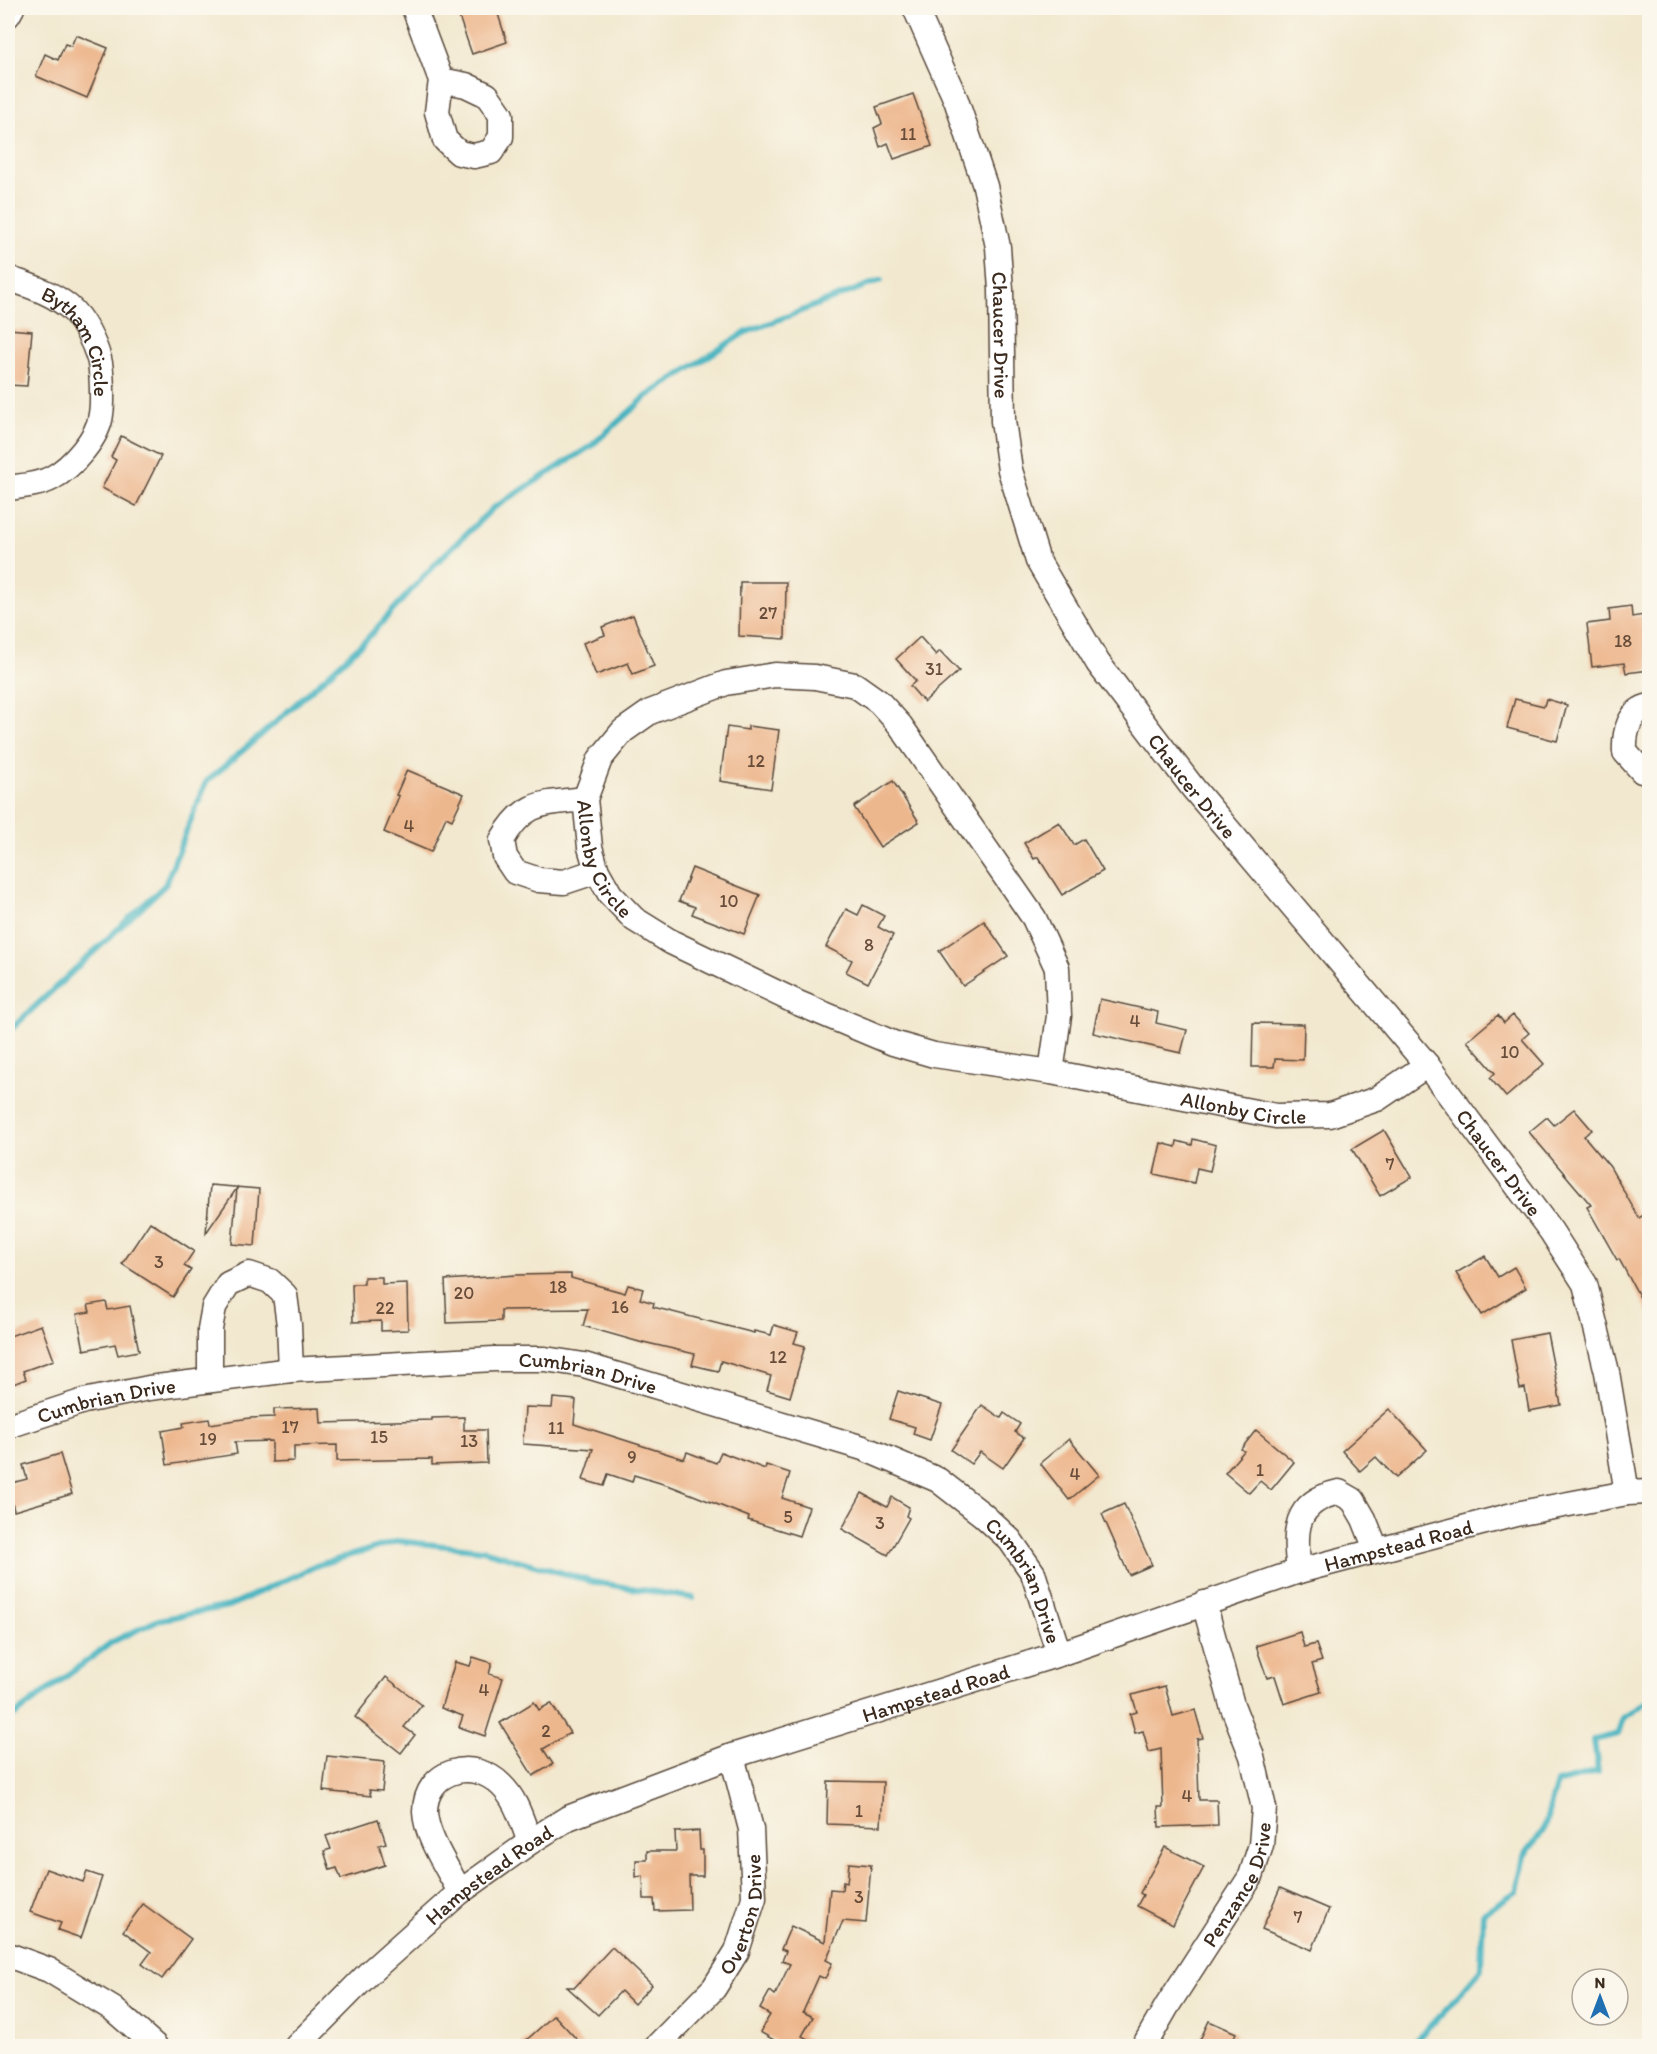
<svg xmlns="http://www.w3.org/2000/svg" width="1657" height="2054" font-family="Itim,sans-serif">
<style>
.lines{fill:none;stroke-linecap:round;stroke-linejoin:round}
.stream{stroke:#45b3c0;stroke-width:6}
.building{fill:#edb78e}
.minor-casing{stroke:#564639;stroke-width:27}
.minor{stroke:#fff;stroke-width:24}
.labels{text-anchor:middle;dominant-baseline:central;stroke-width:5;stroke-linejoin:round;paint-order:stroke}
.number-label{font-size:18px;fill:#684d3a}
.street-label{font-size:21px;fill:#3b2a1e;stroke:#fbf7ec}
</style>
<rect width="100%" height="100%" fill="#fbf7ec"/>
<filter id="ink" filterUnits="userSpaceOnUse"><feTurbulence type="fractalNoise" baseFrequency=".0167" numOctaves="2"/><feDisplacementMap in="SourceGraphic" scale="12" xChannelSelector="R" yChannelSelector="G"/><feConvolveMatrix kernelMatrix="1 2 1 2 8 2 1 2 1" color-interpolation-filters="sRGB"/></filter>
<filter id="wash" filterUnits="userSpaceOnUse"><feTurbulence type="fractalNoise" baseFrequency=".008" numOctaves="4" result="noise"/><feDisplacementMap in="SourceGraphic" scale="24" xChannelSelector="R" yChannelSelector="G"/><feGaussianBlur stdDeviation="1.35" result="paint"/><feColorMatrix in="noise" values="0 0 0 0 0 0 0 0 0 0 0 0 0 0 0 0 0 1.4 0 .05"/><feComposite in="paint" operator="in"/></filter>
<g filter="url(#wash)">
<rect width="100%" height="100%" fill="#f2e8cf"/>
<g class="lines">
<g class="stream">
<polyline points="8,1032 165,885 206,782 276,722 366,640 435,564 492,509 591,446 647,396 744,333 881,280"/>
<polyline points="8,1720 112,1642 158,1620 229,1606 318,1565 398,1541 483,1550 593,1582 693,1598"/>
<polyline points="1414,2046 1415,2041 1450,2005 1481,1969 1483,1913 1517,1891 1524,1856 1543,1831 1557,1783 1598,1772 1594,1740 1619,1734 1623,1718 1650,1700"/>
</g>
</g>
<g id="blocks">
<g class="building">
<polygon points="464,8 496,8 507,42 472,54 458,14 465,11"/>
<polygon points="76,35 108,48 87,98 36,76 45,54 58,60 65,44 71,46"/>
<polygon points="913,94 932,146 894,159 888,143 880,147 874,128 882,124 876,107"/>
<polygon points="8,329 32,331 27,386 8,385"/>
<polygon points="121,436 161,456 136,506 102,488 116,460 111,457"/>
<polygon points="740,582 786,582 785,639 739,636"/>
<polygon points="1631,606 1632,617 1644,615 1650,670 1626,673 1624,663 1592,667 1587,624 1610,621 1609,609"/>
<polygon points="633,615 654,666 633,674 628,663 596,675 583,643 605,635 602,627"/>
<polygon points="920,637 936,655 940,651 959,671 924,702 910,686 916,681 896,659"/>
<polygon points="1515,699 1544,706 1546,699 1567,705 1557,741 1507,728"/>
<polygon points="748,726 779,730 771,789 720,781 727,727 748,730"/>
<polygon points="407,770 464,794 452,820 446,817 431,852 384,832 399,796 396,795"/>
<polygon points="893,781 919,822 880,847 854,807"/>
<polygon points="1059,822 1074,845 1084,839 1103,871 1062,895 1038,857 1034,859 1024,843"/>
<polygon points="692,868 760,895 744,934 692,914 695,907 679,901"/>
<polygon points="863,905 884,916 878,927 893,935 868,983 846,972 852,960 826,947 846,909 858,915"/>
<polygon points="984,921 1008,956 963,986 939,951"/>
<polygon points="1100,999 1158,1012 1156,1023 1187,1030 1181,1053 1093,1033"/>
<polygon points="1498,1015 1504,1023 1513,1015 1529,1033 1522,1039 1544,1064 1506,1097 1490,1078 1495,1073 1467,1041"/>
<polygon points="1253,1023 1304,1024 1303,1060 1275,1059 1274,1067 1252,1067"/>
<polygon points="1574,1109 1592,1130 1584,1136 1610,1167 1639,1218 1650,1211 1650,1316 1619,1259 1617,1260 1587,1207 1591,1205 1529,1132 1547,1117 1554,1125"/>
<polygon points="1384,1130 1412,1177 1380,1196 1352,1149"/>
<polygon points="1193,1139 1216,1145 1210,1171 1197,1168 1194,1183 1154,1174 1161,1143 1176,1147 1177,1141 1192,1145"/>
<polygon points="210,1185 259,1189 255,1246 232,1244 237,1188 206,1233"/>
<polygon points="150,1222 194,1251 184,1266 191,1270 173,1297 122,1264"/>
<polygon points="1485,1256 1498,1277 1514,1267 1526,1288 1482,1315 1456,1273"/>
<polygon points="571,1274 571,1278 625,1293 628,1285 643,1289 640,1299 654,1303 653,1307 754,1333 754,1331 771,1335 774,1325 798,1332 794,1343 805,1346 790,1397 767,1390 771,1376 721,1361 718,1371 692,1365 695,1354 643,1342 643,1343 583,1326 588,1309 501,1310 501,1321 447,1323 445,1280 517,1275"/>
<polygon points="364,1277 382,1277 382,1284 407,1283 408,1330 381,1331 381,1321 353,1322 352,1284 364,1284"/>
<polygon points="106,1302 108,1310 130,1306 139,1351 118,1355 115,1344 84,1350 77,1314 90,1312 88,1305"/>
<polygon points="41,1325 54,1360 23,1371 26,1379 8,1386 8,1334 10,1336"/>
<polygon points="1547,1333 1561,1405 1529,1411 1525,1388 1520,1389 1511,1340"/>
<polygon points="898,1391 942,1405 930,1440 913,1434 915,1427 889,1419"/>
<polygon points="553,1398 576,1400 574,1424 684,1459 687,1452 716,1463 721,1452 765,1469 766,1465 790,1473 782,1498 809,1507 799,1536 748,1520 749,1517 673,1487 634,1475 632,1482 608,1474 604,1486 583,1480 593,1449 523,1444 525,1407 552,1408"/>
<polygon points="982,1405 1001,1418 1004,1413 1020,1424 1015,1432 1024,1438 1003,1468 980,1452 971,1464 951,1450"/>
<polygon points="320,1408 321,1423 432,1420 432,1418 464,1417 464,1430 486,1430 487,1463 432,1465 432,1459 337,1461 337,1445 294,1446 294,1461 272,1462 272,1441 235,1442 237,1454 167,1465 162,1431 184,1427 183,1423 209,1419 210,1424 250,1418 274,1417 274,1409"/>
<polygon points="1389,1409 1427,1450 1396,1478 1376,1457 1360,1471 1342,1451"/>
<polygon points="1256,1430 1294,1462 1271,1490 1260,1481 1249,1493 1225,1473 1244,1451 1241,1449"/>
<polygon points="1069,1439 1099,1475 1069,1500 1040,1463"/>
<polygon points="60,1454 72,1494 14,1511 8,1484 27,1479 23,1465"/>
<polygon points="862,1493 887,1507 892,1497 909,1507 906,1516 909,1518 888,1555 842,1529"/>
<polygon points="1124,1504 1152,1565 1129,1575 1102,1514"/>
<polygon points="1300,1632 1304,1647 1316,1644 1322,1661 1312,1664 1321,1692 1284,1704 1275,1676 1267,1678 1256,1646"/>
<polygon points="473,1657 492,1663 489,1674 503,1678 485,1736 459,1727 463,1716 441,1708 455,1662 470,1666"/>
<polygon points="386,1677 422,1705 404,1727 415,1735 401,1753 355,1717"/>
<polygon points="1165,1686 1173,1716 1195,1710 1203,1738 1197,1739 1199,1800 1217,1800 1218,1825 1159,1827 1158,1807 1163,1807 1161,1749 1149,1752 1143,1731 1135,1733 1130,1714 1137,1712 1132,1695"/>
<polygon points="534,1702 539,1710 551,1703 570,1733 543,1749 553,1764 533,1776 500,1723"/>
<polygon points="327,1756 385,1762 382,1791 369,1790 371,1796 323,1791"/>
<polygon points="828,1781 883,1782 881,1826 827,1824"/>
<polygon points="378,1819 386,1843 379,1845 385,1865 341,1879 337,1868 330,1870 324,1851 331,1849 326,1836"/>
<polygon points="699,1831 700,1850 703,1850 703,1876 689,1876 690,1910 655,1911 654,1899 644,1899 643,1876 636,1877 636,1860 647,1860 647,1851 676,1851 675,1832"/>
<polygon points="1165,1847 1204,1867 1173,1925 1137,1906 1143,1895 1140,1893"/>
<polygon points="849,1863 871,1865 866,1923 843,1921 826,1960 832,1963 825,1979 819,1976 803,2012 813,2017 802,2036 821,2046 784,2046 760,2032 770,2015 760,2009 770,1991 775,1995 790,1964 782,1961 786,1951 781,1949 791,1926 825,1942 830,1889 842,1890 843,1882 847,1883"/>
<polygon points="46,1869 83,1882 87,1872 102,1877 81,1938 58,1930 61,1923 30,1912"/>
<polygon points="1280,1888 1329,1909 1312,1950 1262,1929"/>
<polygon points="143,1904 191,1939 162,1979 142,1964 151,1952 123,1931"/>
<polygon points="612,1947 652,1985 634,2004 621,1991 598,2015 567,1987 575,1987"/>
<polygon points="554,2015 583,2046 520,2046"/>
<polygon points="1209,2021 1236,2033 1230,2046 1197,2046"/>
</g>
</g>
</g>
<g filter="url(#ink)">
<use href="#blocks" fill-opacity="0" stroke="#564639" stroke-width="1.5"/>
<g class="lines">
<defs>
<g id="minor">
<polyline points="414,8 441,80 437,112 445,140 459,153 474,156 491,152 501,137 501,115 487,95 466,85 441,80"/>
<path id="s1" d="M915,8L956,100L985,186L998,247L1001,290L1003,421L1010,470L1038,561L1098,663L1193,788L1427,1065L1551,1231L1585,1284L1607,1372L1627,1493"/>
<polyline points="8,15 12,8"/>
<path id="s2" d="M8,278C29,286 51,292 69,307C83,319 94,342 99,359C102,369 103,403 101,414C99,437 72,467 52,478C39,485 22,486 8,488"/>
<path d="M1650,706C1629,710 1624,733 1625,752L1642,771H1650"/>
<path d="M585,799C542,804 525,800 502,840L505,857L515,872L539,880L564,882L597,871"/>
<path id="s3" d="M1051,1072L1059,1016L1057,968L1034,918L900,725L879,702L855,685L815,677L775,675L726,683L650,712L623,731L600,759L585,799L590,847L597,871L610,894L634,919L671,942L798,1003L893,1043L934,1055L1051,1072L1276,1116L1330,1115L1377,1099L1427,1065"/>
<polyline points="210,1380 210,1329 214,1307 228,1284 249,1274 270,1281 285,1295 289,1325 291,1370"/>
<path id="s4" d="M8,1426L84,1401L149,1388L291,1370L494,1359H545L584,1365L863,1448L938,1480L983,1515L1010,1540L1033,1573L1059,1654"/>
<path d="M1299,1571C1294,1532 1293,1502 1339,1492L1353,1500L1364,1519L1376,1549"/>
<path d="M460,1892C449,1870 426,1837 425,1812C425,1770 473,1757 501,1785C517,1800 522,1822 530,1842"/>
<polyline points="8,1955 49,1970 113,2009 155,2046"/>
<path id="s5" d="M297,2046L369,1973L460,1892L530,1842L568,1818L732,1756L1059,1654L1299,1571L1516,1514L1627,1493L1650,1492"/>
<path id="s6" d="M657,2046L714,1988L737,1951L754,1898L751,1829L732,1756"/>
<path id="s7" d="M1144,2046L1167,2006L1251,1876L1261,1845L1264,1808L1252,1756L1232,1705L1204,1603"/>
</g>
</defs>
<use href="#minor" class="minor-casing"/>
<use href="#minor" class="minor"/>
</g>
</g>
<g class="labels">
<g class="number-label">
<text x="908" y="134">11</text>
<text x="768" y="613">27</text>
<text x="1623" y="641">18</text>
<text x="934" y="669">31</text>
<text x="756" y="761">12</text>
<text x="409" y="826">4</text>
<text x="729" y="901">10</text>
<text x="869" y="945">8</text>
<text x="1135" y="1021">4</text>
<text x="1510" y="1052">10</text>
<text x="1390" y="1164">7</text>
<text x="159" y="1262">3</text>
<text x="558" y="1287">18</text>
<text x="464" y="1293">20</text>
<text x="620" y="1307">16</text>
<text x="385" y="1308">22</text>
<text x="778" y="1357">12</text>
<text x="290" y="1427">17</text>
<text x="556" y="1428">11</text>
<text x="379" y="1437">15</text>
<text x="208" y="1439">19</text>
<text x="469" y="1441">13</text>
<text x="632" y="1457">9</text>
<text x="1260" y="1470">1</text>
<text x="1075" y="1474">4</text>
<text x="788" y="1517">5</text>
<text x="880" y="1523">3</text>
<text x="484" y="1690">4</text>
<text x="546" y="1731">2</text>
<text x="1187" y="1796">4</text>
<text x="859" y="1811">1</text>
<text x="859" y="1897">3</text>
<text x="1298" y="1917">7</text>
</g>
<g class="street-label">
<text stroke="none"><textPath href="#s1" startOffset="342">Chaucer Drive</textPath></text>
<text stroke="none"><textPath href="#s2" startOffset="102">Bytham Circle</textPath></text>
<text stroke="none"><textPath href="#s1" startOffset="846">Chaucer Drive</textPath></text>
<text stroke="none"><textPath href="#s3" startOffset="843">Allonby Circle</textPath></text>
<text stroke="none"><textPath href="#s3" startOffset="1558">Allonby Circle</textPath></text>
<text stroke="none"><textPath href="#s1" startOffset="1332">Chaucer Drive</textPath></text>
<text stroke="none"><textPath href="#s4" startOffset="588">Cumbrian Drive</textPath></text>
<text stroke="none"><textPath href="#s4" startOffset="102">Cumbrian Drive</textPath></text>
<text stroke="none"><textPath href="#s5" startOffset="1230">Hampstead Road</textPath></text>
<text stroke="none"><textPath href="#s4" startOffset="1092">Cumbrian Drive</textPath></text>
<text stroke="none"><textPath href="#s5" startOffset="744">Hampstead Road</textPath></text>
<text stroke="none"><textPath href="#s5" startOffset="258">Hampstead Road</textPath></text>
<text stroke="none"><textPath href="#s7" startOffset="188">Penzance Drive</textPath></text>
<text stroke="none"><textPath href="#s6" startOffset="162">Overton Drive</textPath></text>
</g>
</g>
<rect width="1657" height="2054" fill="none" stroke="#fbf7ec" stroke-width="30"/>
<g transform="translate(1600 1997)"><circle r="28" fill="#fbf7ec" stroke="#aea59a" stroke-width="1.5"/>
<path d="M0-4.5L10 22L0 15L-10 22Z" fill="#1f6fb2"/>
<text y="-9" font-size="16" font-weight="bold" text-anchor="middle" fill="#3b2a1e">N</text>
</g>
</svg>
